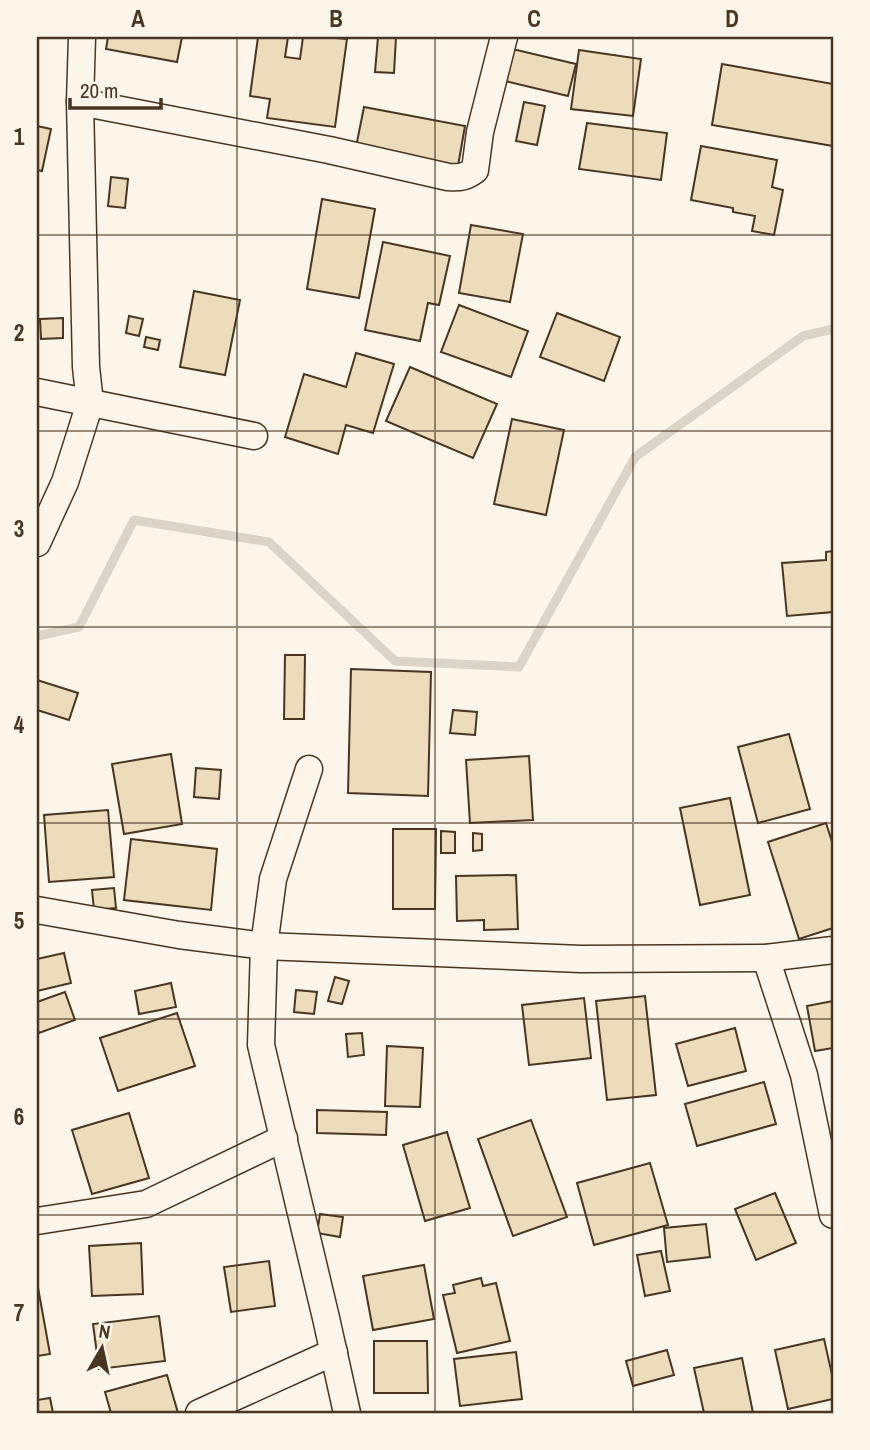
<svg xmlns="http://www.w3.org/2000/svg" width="870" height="1450" font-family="'Archivo Narrow',sans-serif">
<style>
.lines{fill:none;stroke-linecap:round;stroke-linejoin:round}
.stream{stroke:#dcd4c6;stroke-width:9}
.building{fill:#ecdcbc;stroke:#4a3520;stroke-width:2}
.minor-casing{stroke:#4a3520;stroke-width:29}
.minor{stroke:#fbf6e9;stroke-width:26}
.grid{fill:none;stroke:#4a3520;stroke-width:2;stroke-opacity:0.55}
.neatline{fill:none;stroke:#4a3520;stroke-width:2.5}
.grid-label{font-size:23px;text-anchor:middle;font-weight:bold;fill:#4a3520}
</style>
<rect width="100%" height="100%" fill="#fbf6e9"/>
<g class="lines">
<polyline class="stream" points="37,636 79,627 134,520 269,542 395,661 519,667 635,457 803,336 833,329"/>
</g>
<g class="building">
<polygon points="108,37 182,37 177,62 106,49"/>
<polygon points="258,37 288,37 285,57 300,59 303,37 326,37 347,39 335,127 267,118 270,99 250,96"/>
<polygon points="378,37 396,37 394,73 375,72"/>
<polygon points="508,48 576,64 568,96 501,80"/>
<polygon points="579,50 641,59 633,116 571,109"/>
<polygon points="722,64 833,84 833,146 712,125"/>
<polygon points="524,102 545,106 537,145 516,141"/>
<polygon points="364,107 465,126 458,166 356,147"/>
<polygon points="587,123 667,133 661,180 579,169"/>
<polygon points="37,126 51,129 42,171 37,170"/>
<polygon points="701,146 777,160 772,187 783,190 774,235 752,231 755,216 733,212 733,208 691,200"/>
<polygon points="111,177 128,179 125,208 108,206"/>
<polygon points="322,199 375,209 359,298 307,289"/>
<polygon points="471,225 523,234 510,302 459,293"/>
<polygon points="383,242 450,256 439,305 428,303 420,341 365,330"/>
<polygon points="194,291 240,300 225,375 180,367"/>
<polygon points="459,305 528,331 511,377 441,352"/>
<polygon points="557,313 620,337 604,381 540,357"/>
<polygon points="129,316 143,319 139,336 126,333"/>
<polygon points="63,318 63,338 41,339 40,319"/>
<polygon points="146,337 160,340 158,350 144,347"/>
<polygon points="356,353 394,364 373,433 346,425 338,454 285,437 304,374 346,387"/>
<polygon points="410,367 497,404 473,458 386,421"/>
<polygon points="512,419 564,430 546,515 494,504"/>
<polygon points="833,551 833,612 787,616 782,563 826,560 826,552"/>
<polygon points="285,655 305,655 304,719 284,719"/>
<polygon points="351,669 431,672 428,796 348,793"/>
<polygon points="37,680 78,693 69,720 37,710"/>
<polygon points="453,710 477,712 475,735 450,733"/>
<polygon points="789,734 810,809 758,823 738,747"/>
<polygon points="171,754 182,824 124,834 112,764"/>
<polygon points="529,756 533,820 470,823 466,760"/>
<polygon points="196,768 221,770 219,799 194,797"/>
<polygon points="730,798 750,895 700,905 680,808"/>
<polygon points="108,810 114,877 49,882 44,815"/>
<polygon points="826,823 833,845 833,928 799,939 768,842"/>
<polygon points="393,829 436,829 435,909 393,909"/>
<polygon points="441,831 455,832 455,853 441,853"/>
<polygon points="473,833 482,834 482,850 473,851"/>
<polygon points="131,839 217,849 211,910 124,900"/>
<polygon points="516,875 518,929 484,930 484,920 457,921 456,876"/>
<polygon points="114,888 116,908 94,910 92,890"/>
<polygon points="64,953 71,983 37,991 37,959"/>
<polygon points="335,977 349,981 342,1004 328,1001"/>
<polygon points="171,983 176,1007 139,1014 135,991"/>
<polygon points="296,990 317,992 314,1014 294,1012"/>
<polygon points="65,992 75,1020 39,1033 37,1027 37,1002"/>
<polygon points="645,996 656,1095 607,1100 596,1001"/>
<polygon points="584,998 591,1058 529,1065 522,1005"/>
<polygon points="833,1001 833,1048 815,1051 807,1006"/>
<polygon points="177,1013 195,1066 118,1091 100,1038"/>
<polygon points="735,1028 746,1071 688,1086 676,1044"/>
<polygon points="362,1033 364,1055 348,1057 346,1034"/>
<polygon points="387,1046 423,1048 420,1107 385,1106"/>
<polygon points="764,1082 776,1124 697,1146 685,1104"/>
<polygon points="317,1110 387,1112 386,1135 317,1133"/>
<polygon points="129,1113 149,1178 92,1194 72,1130"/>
<polygon points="531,1120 567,1217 513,1236 478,1139"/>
<polygon points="447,1132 470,1208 425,1221 403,1145"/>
<polygon points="650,1163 668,1225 594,1245 577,1183"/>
<polygon points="775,1193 796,1243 756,1260 735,1209"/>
<polygon points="320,1214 343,1217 340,1237 317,1233"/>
<polygon points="706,1224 710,1257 667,1262 664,1228"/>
<polygon points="141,1243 143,1294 92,1296 89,1246"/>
<polygon points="661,1251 670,1291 645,1296 637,1255"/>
<polygon points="269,1261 275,1306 231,1312 224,1267"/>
<polygon points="424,1265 434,1319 373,1330 363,1276"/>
<polygon points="481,1278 483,1286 496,1283 510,1341 457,1353 443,1295 455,1293 453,1285"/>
<polygon points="37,1282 50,1354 37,1356"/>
<polygon points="159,1316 165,1361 99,1369 93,1324"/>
<polygon points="824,1339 833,1379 833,1399 788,1409 775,1350"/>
<polygon points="374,1341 427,1341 428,1393 374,1393"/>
<polygon points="667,1350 674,1375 633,1386 626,1361"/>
<polygon points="516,1352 522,1399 460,1406 454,1359"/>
<polygon points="742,1358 753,1413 704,1413 694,1368"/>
<polygon points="167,1375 178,1413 111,1413 105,1392"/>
<polygon points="50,1398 53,1413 37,1413 37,1400"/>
</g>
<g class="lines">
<defs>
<g id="minor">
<path d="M80,102L329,150L448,177C460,178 466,177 475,170L480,132L504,37"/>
<polyline points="37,392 254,436"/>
<polyline points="37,543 65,482 90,403 86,367 80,102 82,37"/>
<polyline points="309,769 273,879 264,946 261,1045 326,1318 347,1413"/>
<polyline points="37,910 179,935 264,946 581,959 766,958 833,950"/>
<polyline points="766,958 804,1075 833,1215"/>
<polyline points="37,1221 146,1204 284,1138"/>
<polyline points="199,1413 334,1352"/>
</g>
</defs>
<use href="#minor" class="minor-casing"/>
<use href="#minor" class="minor"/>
</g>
<path class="grid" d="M237,37V1413M435,37V1413M633,37V1413M37,235H833M37,431H833M37,627H833M37,823H833M37,1019H833M37,1215H833"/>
<rect width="870" height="1450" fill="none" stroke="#fbf6e9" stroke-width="77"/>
<g transform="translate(102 1348) rotate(9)" stroke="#fbf6e9" stroke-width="5" paint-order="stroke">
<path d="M0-5L12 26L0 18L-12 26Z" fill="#4a3520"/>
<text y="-10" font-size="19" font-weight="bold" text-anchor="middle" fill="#4a3520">N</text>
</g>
<path d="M70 98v10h91v-10" fill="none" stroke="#4a3520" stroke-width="3.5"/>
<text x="80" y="98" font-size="21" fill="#4a3520" stroke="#fbf6e9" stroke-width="5" paint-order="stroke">20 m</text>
<rect x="38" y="38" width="794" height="1374" class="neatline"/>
<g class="grid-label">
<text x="138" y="27">A</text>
<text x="336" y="27">B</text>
<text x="534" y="27">C</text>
<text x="732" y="27">D</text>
<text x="19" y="145">1</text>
<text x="19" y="341">2</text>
<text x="19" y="537">3</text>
<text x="19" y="733">4</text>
<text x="19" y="929">5</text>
<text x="19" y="1125">6</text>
<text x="19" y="1321">7</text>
</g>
</svg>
